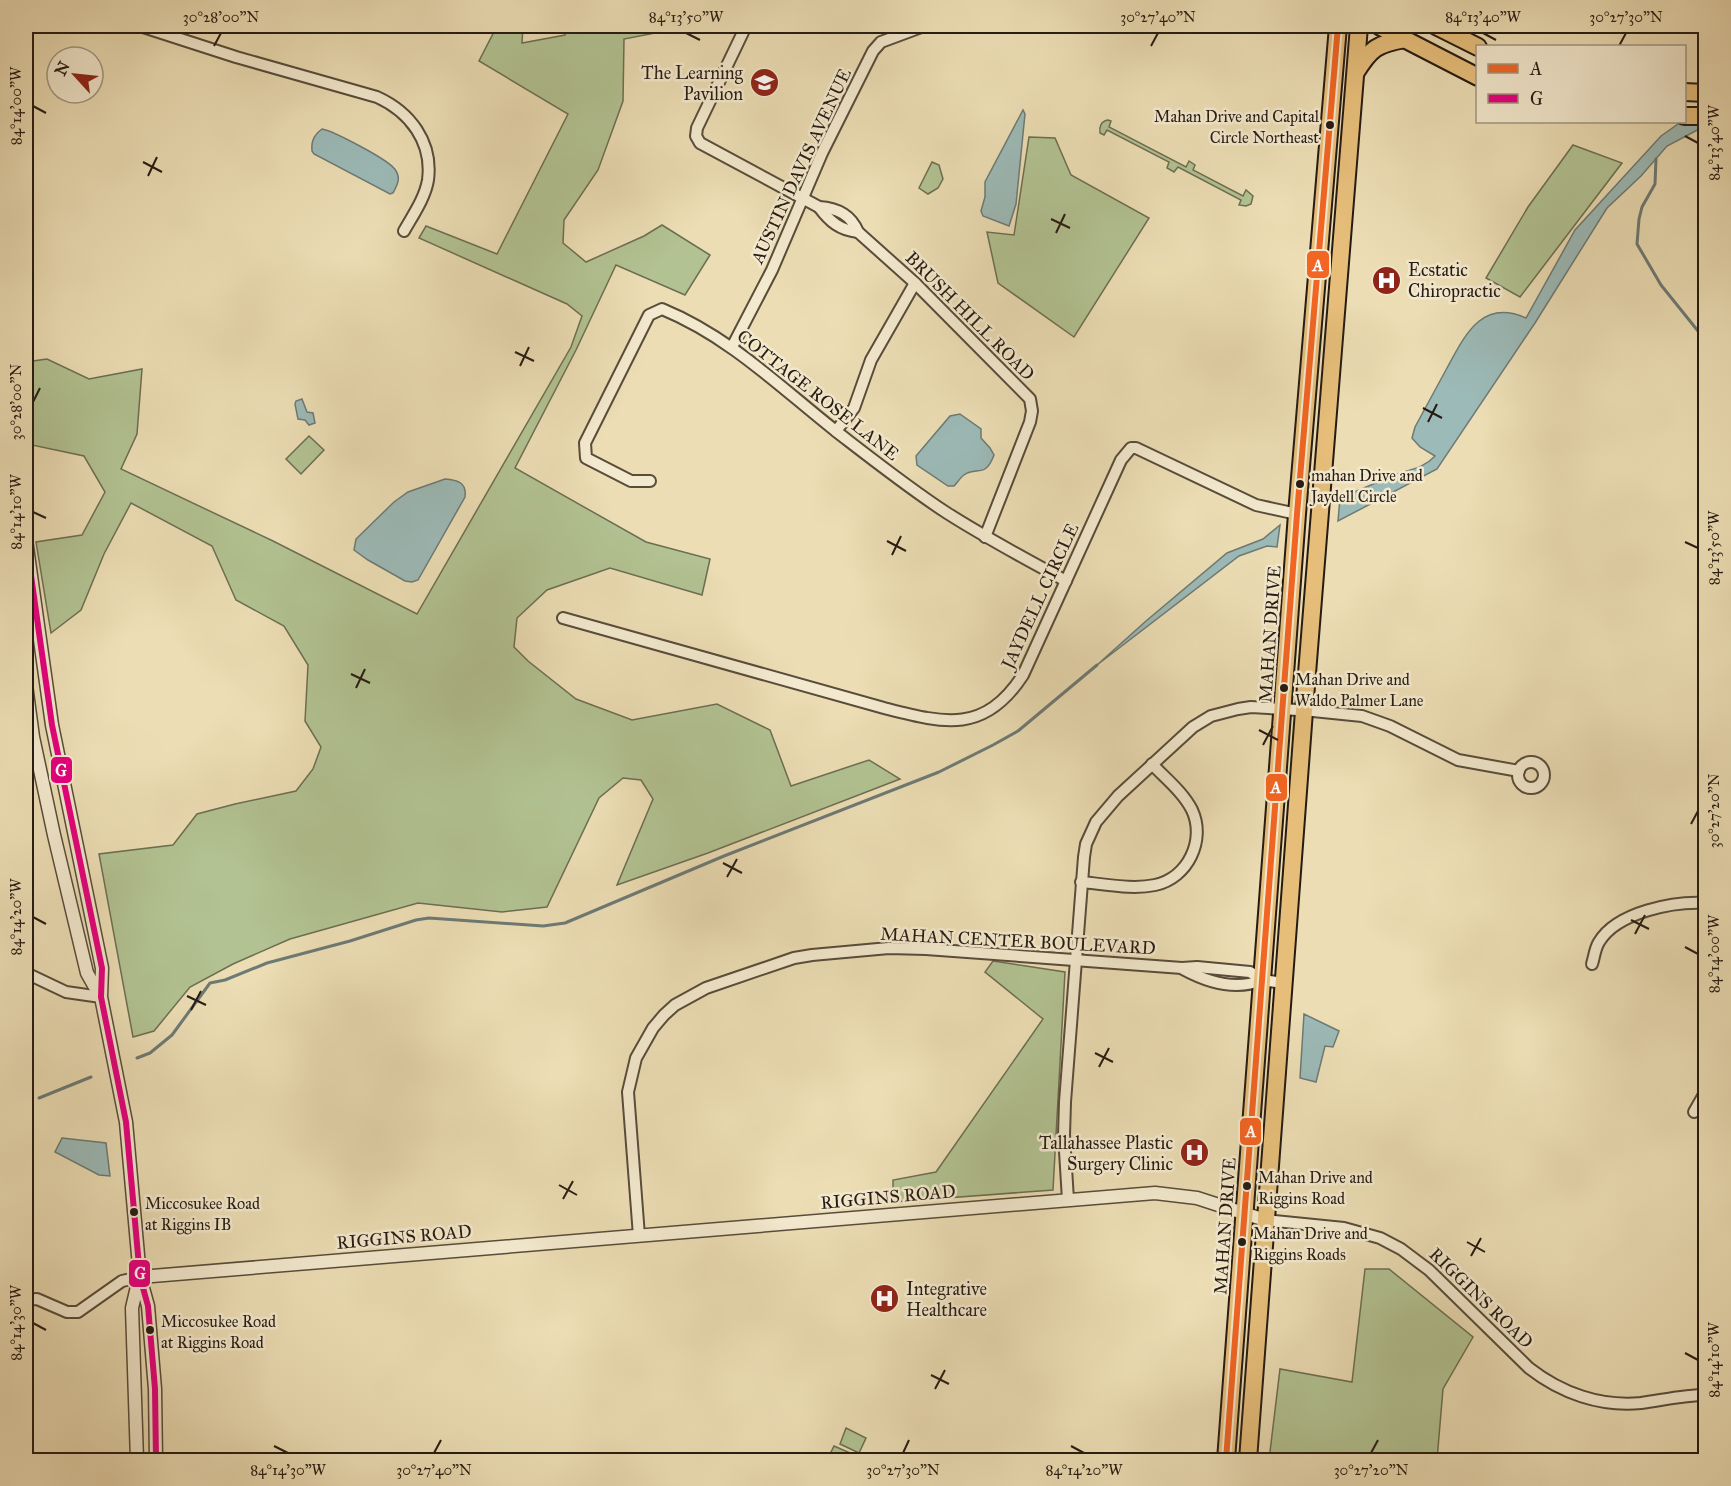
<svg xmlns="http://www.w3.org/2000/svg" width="1731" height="1486" font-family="'IM FELL Great Primer',serif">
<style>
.green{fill:#b2c292;stroke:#6c6e52;stroke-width:1.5}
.water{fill:#9cbab7;stroke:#6d7a75;stroke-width:1.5}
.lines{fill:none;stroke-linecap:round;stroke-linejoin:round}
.stream{stroke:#6d7a75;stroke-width:3}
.minor-casing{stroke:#584c3a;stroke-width:14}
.tertiary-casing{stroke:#584c3a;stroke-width:15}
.primary-casing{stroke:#261b12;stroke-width:20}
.minor{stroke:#f3e9ce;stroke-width:10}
.tertiary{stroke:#f3e9ce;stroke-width:12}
.primary{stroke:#e6be7a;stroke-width:16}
.bus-1-casing{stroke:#f3e9ce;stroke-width:10}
.bus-2-casing{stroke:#f3e9ce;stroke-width:10}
.bus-1{stroke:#f26522;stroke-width:6}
.bus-2{stroke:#e5007d;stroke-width:6}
.ticks{fill:none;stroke:#261b12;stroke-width:2}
.bus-dot{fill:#261b12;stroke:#f3e9ce;stroke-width:2}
.labels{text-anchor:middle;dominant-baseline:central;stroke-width:5;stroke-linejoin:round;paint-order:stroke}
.bus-label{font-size:16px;fill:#261b12;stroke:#f3e9ce;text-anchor:start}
.poi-label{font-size:18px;fill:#261b12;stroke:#f3e9ce;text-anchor:end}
.street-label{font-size:18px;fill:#261b12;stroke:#f3e9ce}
.line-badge{stroke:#f3e9ce;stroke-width:2}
.badge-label{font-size:16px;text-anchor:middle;font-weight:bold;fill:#fff}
.neatline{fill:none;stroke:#261b12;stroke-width:2}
.ticks-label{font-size:15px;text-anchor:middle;fill:#261b12}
</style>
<rect width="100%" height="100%" fill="#ecddb4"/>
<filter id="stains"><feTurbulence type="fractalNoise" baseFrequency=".00333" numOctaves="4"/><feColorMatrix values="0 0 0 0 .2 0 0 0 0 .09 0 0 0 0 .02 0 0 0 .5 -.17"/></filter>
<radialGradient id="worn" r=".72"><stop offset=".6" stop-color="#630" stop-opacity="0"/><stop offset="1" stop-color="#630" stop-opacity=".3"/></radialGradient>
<g class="green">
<polygon points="497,26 523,26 522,43 565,35 567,26 691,26 624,39 623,101 598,170 564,220 563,243 586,262 644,236 662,225 710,255 685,295 616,265 576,350 515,468 646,542 710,559 702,595 610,568 547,590 517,618 514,647 528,661 576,699 632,720 717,704 770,730 791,786 869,760 900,779 708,853 617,885 653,799 641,780 623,778 599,798 547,907 502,912 418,903 290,939 233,964 190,987 154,1031 133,1037 99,854 173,845 197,814 235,804 296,791 313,769 321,747 305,721 308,665 284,626 236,600 212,546 131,503 104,554 81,610 51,633 36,542 82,535 105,492 84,456 27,444 26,362 47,359 89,379 142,369 137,434 121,469 273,541 417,614 571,347 582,316 567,304 419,238 426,226 497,254 568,114 479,61"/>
<path d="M1108,120L1111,121L1109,127L1186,167L1189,161L1195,165L1193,170L1243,196L1246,190L1253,196L1251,204L1246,206L1239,205L1241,200L1178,167L1174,172L1167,168L1169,162L1107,130L1104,135L1100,133C1099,127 1101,121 1108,120Z"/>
<polygon points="1029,137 1055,138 1071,175 1149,218 1074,337 998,283 987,232 1014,235"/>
<polygon points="1573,145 1622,163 1520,297 1486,278 1528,207"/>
<polygon points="932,162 939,165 943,179 938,188 928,194 919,188"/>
<polygon points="309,436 324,450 301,474 286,459"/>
<polygon points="993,961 1065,972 1053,1190 893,1202 893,1180 936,1172 1043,1019 985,972"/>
<polygon points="1365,1269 1389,1269 1473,1337 1443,1389 1437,1460 1269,1460 1280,1369 1352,1382"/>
<polygon points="846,1428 866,1438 859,1453 840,1444"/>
<polygon points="834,1446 855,1455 852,1460 827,1460"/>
</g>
<g class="water">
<path d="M1705,105V126L1667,146L1641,176L1607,208L1535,323L1437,469L1338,521L1340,498C1359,490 1378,482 1397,474C1412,469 1424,468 1435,456L1420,447L1412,438L1415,427C1426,407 1436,388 1447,368C1465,335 1482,298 1526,318L1575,230L1661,136Z"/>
<polygon points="1023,110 1025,114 1016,204 1009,226 983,216 981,211 985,197 985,182"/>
<path d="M322,129C333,131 392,161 396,171C401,179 397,185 393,193L390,194L314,154L312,151C311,141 314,135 322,129Z"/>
<polygon points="302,399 307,412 313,413 315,423 309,425 305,420 298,419 295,404 296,401"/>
<path d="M960,414L981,429V438L990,448L994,455C985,479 977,466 964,475C960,478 957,483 954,486H948L917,465L916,456L950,416Z"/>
<path d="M445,479C457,480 467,482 465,497L418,580L412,582L405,581L368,560L354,550L356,539L394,502L408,492Z"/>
<polygon points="1280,525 1277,547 1267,546 1239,556 1097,665 1146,621 1227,553 1263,539"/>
<polygon points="1304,1014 1339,1031 1333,1047 1325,1046 1316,1082 1300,1078"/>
<polygon points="62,1138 106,1143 110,1176 99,1175 55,1152"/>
</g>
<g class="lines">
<g class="stream">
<polyline points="1656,159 1655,184 1642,207 1639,219 1637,244 1661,285 1706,341"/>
<polyline points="137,1058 150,1053 172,1035 210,983 225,980 267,963 350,941 416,920 429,918 543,926 565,923 724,856 939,772 993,745 1018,731 1097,665"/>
<polyline points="39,1098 91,1077"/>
</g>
<defs>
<g id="minor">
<path d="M140,26L236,57L377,97C410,112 433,142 428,180C425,198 413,215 404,231"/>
<path d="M746,26L697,128L696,136L700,143L819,207C838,208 851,215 858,232L915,283L1030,399L1032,411L1030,422L985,537"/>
<path d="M819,207C830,222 840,230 858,232"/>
<polyline points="732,347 772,270 822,153 873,51 881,42 924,26"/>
<polyline points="836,431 854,408 871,360 915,283"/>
<path d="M650,481H631L586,458L585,443L649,315L662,309C730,337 780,387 837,432C872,459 910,489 947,513C986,538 1026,559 1066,581"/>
<path d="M563,618L884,708C943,723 984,735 1023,675L1121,460L1131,448H1136L1256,505L1297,514"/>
<circle cx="1531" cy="775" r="13"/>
<path d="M1081,882C1105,884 1132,890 1155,885C1188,878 1206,840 1192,810C1183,792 1165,778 1152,764"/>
<path d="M1592,964C1594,958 1595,948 1599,942C1617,912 1674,901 1706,903"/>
<path d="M1183,969C1207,982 1236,991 1262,980"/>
<polyline points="26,973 66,992 101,997"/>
<polyline points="1694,1112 1706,1091"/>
<polyline points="1068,1200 1064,1135 1065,1102 1084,857 1086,844 1096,822 1118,796 1193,727 1211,716 1238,709 1251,707 1313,711 1362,716 1390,726 1458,760 1519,771"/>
<path d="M1265,1220L1344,1228L1380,1238L1401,1249L1429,1270L1529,1368C1561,1393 1600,1407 1641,1403C1663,1400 1684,1395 1706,1395"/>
<polyline points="639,1236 628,1092 636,1058 653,1028 664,1015 675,1005 706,988 794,958 812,955 889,948 926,949 1182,968 1197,967 1250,972 1262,980 1284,983"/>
<polyline points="26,1300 37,1299 67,1312 78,1312 122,1281 140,1277"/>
</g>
<g id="tertiary">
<polyline points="26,540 52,725 102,968 101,997 126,1122 140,1277 148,1306 155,1389 156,1460"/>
<polyline points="26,685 33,737 54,835 87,973 100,996"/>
<polyline points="140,1277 1155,1193 1197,1198 1265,1220"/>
<polyline points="137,1460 132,1308 139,1278"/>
</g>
<g id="primary">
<polyline points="1379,26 1478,77"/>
<polyline points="1436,26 1478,47"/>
<path d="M1356,72C1371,48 1377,44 1405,39"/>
<polyline points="1684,92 1706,93"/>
<polyline points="1684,116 1706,116"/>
<polyline points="1226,1460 1297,514 1338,26"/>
<polyline points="1248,1460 1304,711 1359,26"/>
</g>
</defs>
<use href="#minor" class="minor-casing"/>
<use href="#tertiary" class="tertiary-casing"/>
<use href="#primary" class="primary-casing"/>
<use href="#minor" class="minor"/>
<use href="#tertiary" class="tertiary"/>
<use href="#primary" class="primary"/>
<defs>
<polyline id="bus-1" points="1226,1460 1297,514 1338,26"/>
<polyline id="bus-2" points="26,540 52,725 102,968 101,997 126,1122 140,1277 148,1306 155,1389 156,1460"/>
</defs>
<use href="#bus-1" class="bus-1-casing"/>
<use href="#bus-2" class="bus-2-casing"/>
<use href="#bus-1" class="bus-1"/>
<use href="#bus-2" class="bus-2"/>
</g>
<path class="ticks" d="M686,33L700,40M1483,33L1496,40M214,46L221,33M1151,46L1158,33M1619,46L1626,33M33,106L46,113M1685,136L1698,143M143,162L162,172M148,176L157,157M1051,219L1070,228M1056,233L1065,214M515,352L534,361M520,366L529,347M33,402L40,388M1423,408L1442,418M1428,422L1437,404M33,512L46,518M887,541L906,551M1685,542L1698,548M892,555L901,536M351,674L370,683M356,688L365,669M1259,730L1278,740M1263,745L1273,726M1691,824L1698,811M723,863L742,873M727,877L737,859M33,917L46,924M1631,920L1649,929M1635,934L1645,915M1685,947L1698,954M187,996L206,1005M191,1010L201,991M1095,1053L1113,1062M1099,1067L1109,1048M559,1185L577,1195M563,1199L573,1181M1467,1242L1485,1252M1471,1256L1481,1238M33,1323L46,1330M1685,1353L1698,1360M931,1375L949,1384M935,1389L945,1370M274,1446L288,1453M1071,1446L1084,1453M434,1453L441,1440M903,1453L909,1440M1371,1453L1378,1440"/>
<defs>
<symbol id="school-disc" viewBox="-11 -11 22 22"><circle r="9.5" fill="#8f2418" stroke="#f3e9ce"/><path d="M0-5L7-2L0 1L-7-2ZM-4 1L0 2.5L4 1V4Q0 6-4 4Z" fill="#fff"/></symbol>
<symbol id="hospital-disc" viewBox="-11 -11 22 22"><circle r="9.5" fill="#8f2418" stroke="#f3e9ce"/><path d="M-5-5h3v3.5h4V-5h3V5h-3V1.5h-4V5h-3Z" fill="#fff"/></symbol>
</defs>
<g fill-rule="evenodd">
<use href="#school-disc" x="748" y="66" width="33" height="33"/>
<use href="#hospital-disc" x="1370" y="264" width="33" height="33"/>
<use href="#hospital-disc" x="1178" y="1136" width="33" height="33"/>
<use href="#hospital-disc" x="868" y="1282" width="33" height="33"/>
</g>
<g class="bus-dot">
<circle cx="1330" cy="125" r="5"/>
<circle cx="1300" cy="484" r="5"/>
<circle cx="1284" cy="688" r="5"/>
<circle cx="1247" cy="1186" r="5"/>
<circle cx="134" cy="1212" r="5"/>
<circle cx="1242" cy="1242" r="5"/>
<circle cx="150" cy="1330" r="5"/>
</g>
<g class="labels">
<g class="bus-label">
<text x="1319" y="116" text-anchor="end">Mahan Drive and Capital<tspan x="1319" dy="21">Circle Northeast</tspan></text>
<text x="1311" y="475">mahan Drive and<tspan x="1311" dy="21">Jaydell Circle</tspan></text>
<text x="1295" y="679">Mahan Drive and<tspan x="1295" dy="21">Waldo Palmer Lane</tspan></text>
<text x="1258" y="1177">Mahan Drive and<tspan x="1258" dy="21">Riggins Road</tspan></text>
<text x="145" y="1203">Miccosukee Road<tspan x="145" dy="21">at Riggins IB</tspan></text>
<text x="1253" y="1233">Mahan Drive and<tspan x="1253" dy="21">Riggins Roads</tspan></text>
<text x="161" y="1321">Miccosukee Road<tspan x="161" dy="21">at Riggins Road</tspan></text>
</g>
<g class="poi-label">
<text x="743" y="73">The Learning<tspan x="743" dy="21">Pavilion</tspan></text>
<text x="1408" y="270" text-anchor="start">Ecstatic<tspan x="1408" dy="21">Chiropractic</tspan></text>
<text x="1173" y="1143">Tallahassee Plastic<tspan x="1173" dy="21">Surgery Clinic</tspan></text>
<text x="906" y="1289" text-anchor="start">Integrative<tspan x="906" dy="21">Healthcare</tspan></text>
</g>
<g class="street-label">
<text transform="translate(801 166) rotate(-65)">AUSTIN DAVIS AVENUE</text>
<text transform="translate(970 316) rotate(45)">BRUSH HILL ROAD</text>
<text transform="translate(818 395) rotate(38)">COTTAGE ROSE LANE</text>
<text transform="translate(1040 596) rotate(-65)">JAYDELL CIRCLE</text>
<text transform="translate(1270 634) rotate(-86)">MAHAN DRIVE</text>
<text transform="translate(1018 941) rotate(3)">MAHAN CENTER BOULEVARD</text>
<text transform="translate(888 1197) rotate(-5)">RIGGINS ROAD</text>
<text transform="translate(1225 1226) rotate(-86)">MAHAN DRIVE</text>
<text transform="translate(404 1237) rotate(-5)">RIGGINS ROAD</text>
<text transform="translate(1481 1298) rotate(44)">RIGGINS ROAD</text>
</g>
</g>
<g class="line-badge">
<rect x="1306" y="250" width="24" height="29" rx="6" fill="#f26522"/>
<rect x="50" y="756" width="23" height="28" rx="6" fill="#e5007d"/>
<rect x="1265" y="773" width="23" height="29" rx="6" fill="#f26522"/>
<rect x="1239" y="1117" width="23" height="29" rx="6" fill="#f26522"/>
<rect x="128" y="1259" width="23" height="29" rx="6" fill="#e5007d"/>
</g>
<g class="badge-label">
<text x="1318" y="271">A</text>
<text x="61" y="776">G</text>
<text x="1276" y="793">A</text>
<text x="1251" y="1137">A</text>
<text x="140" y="1279">G</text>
</g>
<rect width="1731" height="1486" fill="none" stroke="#ecddb4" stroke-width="66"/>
<rect x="1476" y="45" width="210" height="78" fill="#f3e9ce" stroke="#a19783" stroke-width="1.5"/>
<rect x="1488" y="64" width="30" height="9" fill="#f26522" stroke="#a19783" stroke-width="1.5"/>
<text x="1530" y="75" font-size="18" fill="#261b12">A</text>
<rect x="1488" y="94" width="30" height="9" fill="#e5007d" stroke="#a19783" stroke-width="1.5"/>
<text x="1530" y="105" font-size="18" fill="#261b12">G</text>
<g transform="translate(75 75) rotate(297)"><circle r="28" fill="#f3e9ce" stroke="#a19783" stroke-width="1.5"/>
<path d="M0-4.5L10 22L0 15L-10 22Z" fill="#8f2418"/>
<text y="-9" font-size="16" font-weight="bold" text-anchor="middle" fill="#261b12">N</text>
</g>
<rect x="33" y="33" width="1665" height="1420" class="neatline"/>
<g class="ticks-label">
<text x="221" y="22">30°28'00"N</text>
<text x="686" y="22">84°13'50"W</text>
<text x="1158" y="22">30°27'40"N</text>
<text x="1483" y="22">84°13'40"W</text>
<text x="1626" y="22">30°27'30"N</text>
<text transform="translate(16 106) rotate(-90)" y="5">84°14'00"W</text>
<text transform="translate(1714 143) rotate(-90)" y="5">84°13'40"W</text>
<text transform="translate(16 402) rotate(-90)" y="5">30°28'00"N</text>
<text transform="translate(16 512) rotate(-90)" y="5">84°14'10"W</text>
<text transform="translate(1714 548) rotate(-90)" y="5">84°13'50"W</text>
<text transform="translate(1714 811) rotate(-90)" y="5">30°27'20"N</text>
<text transform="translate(16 917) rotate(-90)" y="5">84°14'20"W</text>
<text transform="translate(1714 954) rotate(-90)" y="5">84°14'00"W</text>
<text transform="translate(16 1323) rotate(-90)" y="5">84°14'30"W</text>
<text transform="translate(1714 1360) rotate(-90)" y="5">84°14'10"W</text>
<text x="288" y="1475">84°14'30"W</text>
<text x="434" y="1475">30°27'40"N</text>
<text x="903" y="1475">30°27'30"N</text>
<text x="1084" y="1475">84°14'20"W</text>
<text x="1371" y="1475">30°27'20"N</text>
</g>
<rect width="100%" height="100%" filter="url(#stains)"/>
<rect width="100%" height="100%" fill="url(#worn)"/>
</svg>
